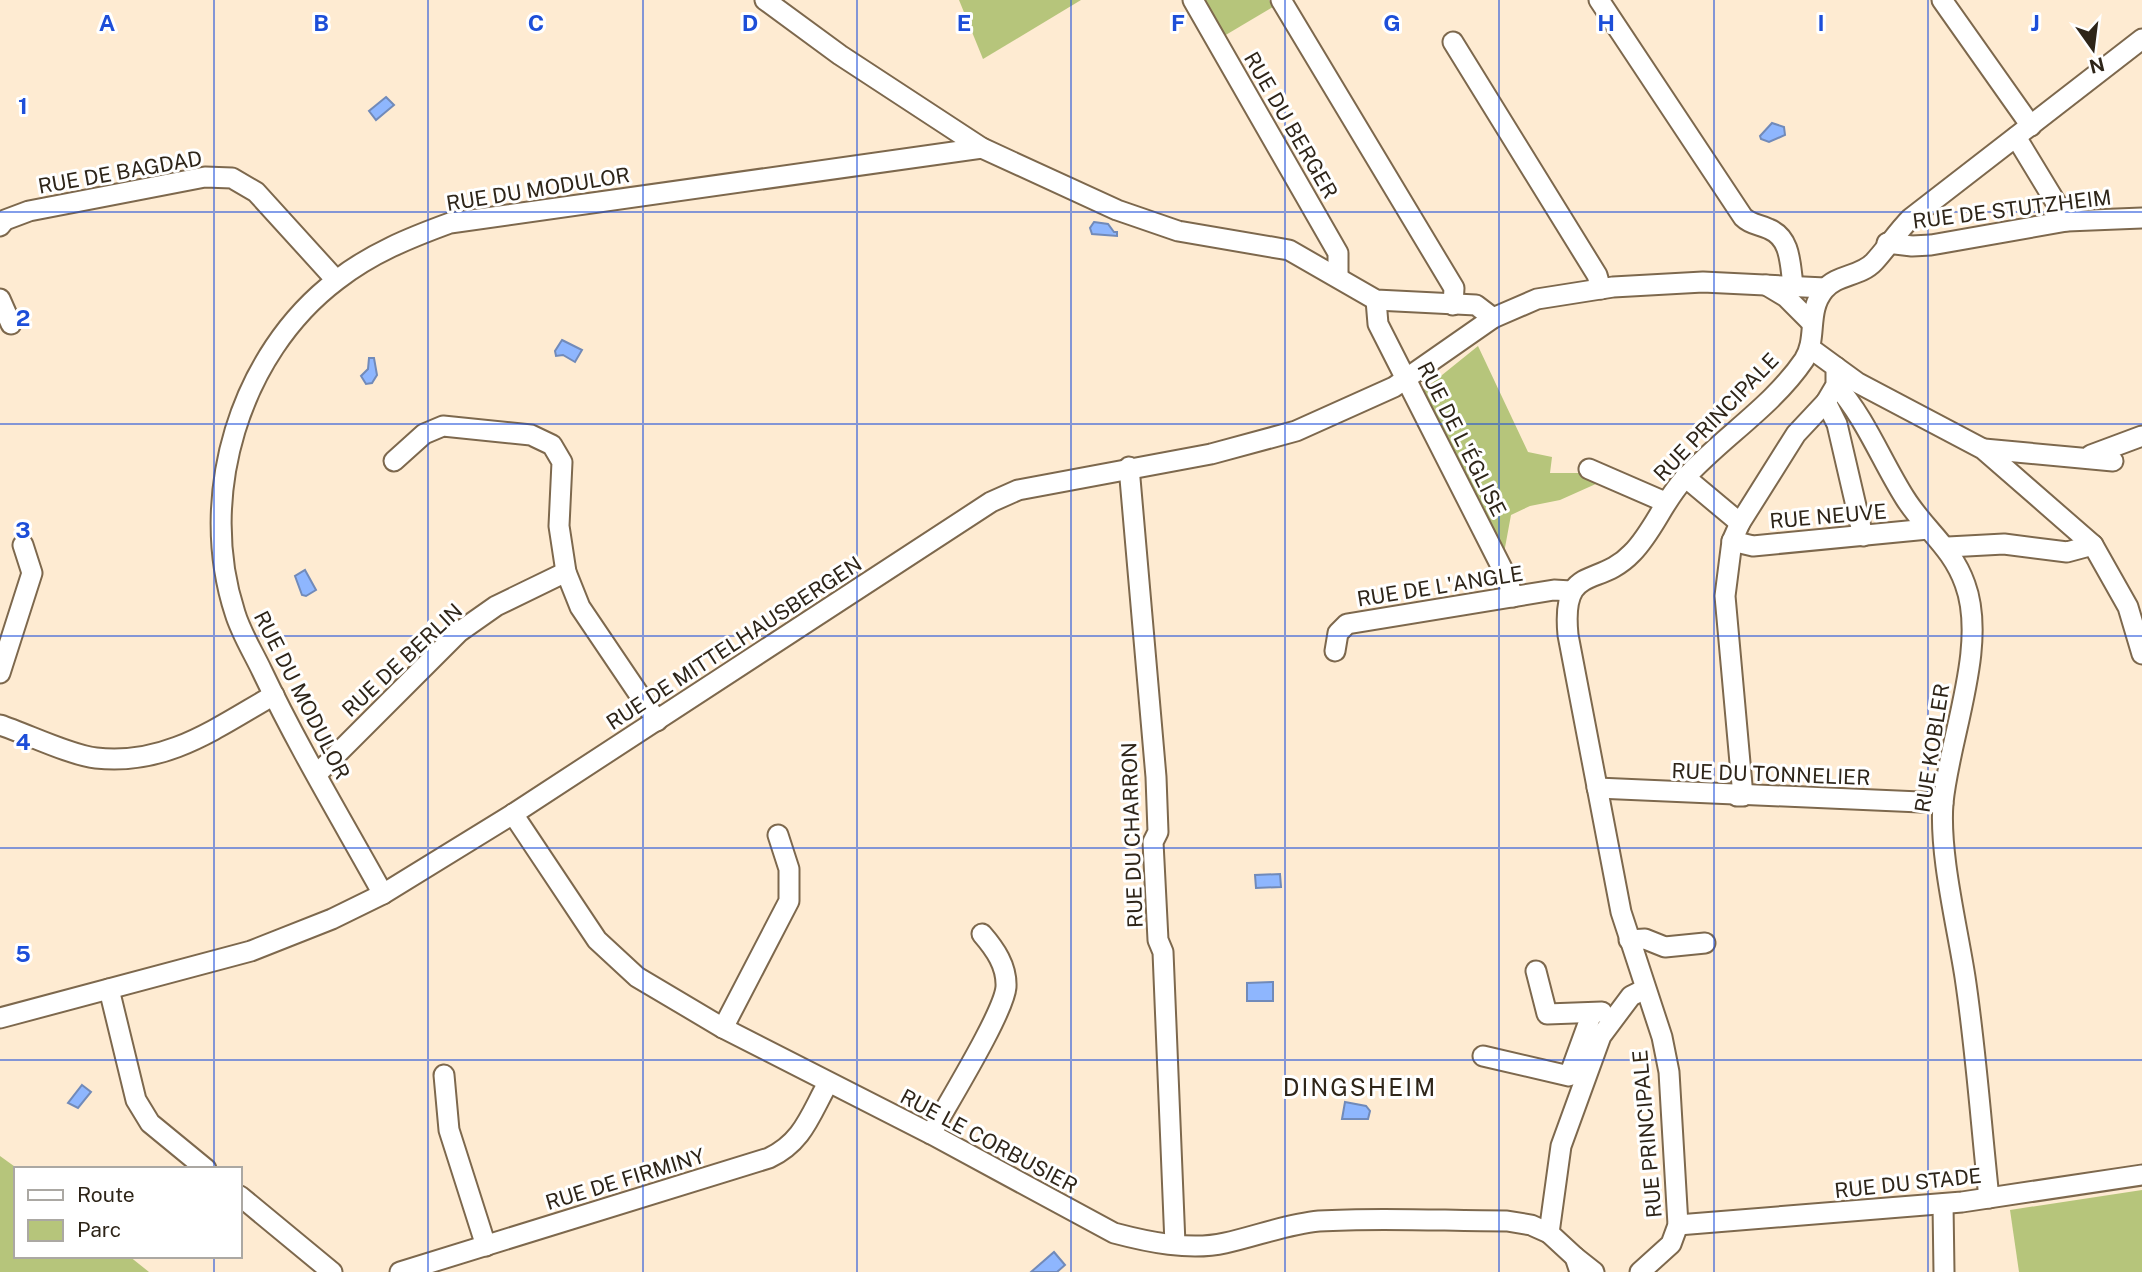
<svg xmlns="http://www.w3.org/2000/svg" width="2142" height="1272" font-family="'Public Sans',sans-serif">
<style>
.green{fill:#b6c57b}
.water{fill:#8eb6fe;stroke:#718ab9;stroke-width:2}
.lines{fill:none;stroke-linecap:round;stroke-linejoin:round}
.minor-casing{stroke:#7d684d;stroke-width:23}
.minor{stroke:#fff;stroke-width:19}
.grid{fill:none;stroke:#1d4ed8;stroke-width:2;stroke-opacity:0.55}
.labels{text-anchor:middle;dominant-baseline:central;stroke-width:6;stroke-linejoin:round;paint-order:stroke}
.street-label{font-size:21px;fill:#2e2519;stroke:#fff}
.quarter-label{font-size:24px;letter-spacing:2px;fill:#2e2519;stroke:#fff}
.grid-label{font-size:23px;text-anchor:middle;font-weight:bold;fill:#1d4ed8;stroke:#fff;stroke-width:6;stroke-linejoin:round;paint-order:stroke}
</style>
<rect width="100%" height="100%" fill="#feebd2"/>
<g class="green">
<polygon points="959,0 1081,0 983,59"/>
<polygon points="1203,0 1269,0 1273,7 1224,36"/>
<polygon points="1478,346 1528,452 1552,457 1550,473 1580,473 1598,483 1560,500 1530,506 1511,515 1504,553 1421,392"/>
<polygon points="0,1156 18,1169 16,1256 129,1256 149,1272 0,1272"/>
<polygon points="2142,1190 2142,1272 2019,1272 2010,1210"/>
</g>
<g class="water">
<polygon points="386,97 394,105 376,120 369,111"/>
<polygon points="1772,123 1784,127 1785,135 1769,142 1761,139 1760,136"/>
<polygon points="1094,222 1108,224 1114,232 1117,232 1117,236 1092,234 1090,228"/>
<polygon points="562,340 582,350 575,362 563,355 556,356 555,351"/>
<polygon points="369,358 374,358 377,375 372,383 366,384 361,376 368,369"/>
<polygon points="305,570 316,590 306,596 302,595 295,576"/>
<polygon points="1280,874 1281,887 1256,888 1255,875"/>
<polygon points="1273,982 1273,1001 1247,1001 1247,983"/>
<polygon points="82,1085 91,1092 78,1108 68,1103"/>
<polygon points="1345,1102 1366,1106 1370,1111 1368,1119 1342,1119"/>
<polygon points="1054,1252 1065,1265 1057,1272 1031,1272"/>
</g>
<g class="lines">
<defs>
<g id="minor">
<polyline points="765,0 840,55 982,148 1117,210 1178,231 1289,250 1376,300 1476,305 1493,318"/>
<polyline points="1193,0 1338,253 1338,276"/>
<polyline points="1281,0 1454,288 1453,305"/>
<path d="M1599,0L1743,217C1751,225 1759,224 1769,229C1791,238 1790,264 1793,285"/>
<polyline points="1942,0 2031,126"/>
<polyline points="1453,42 1597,275 1601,289"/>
<polyline points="2016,137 2067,221"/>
<polyline points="0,226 5,220 29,211 205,177 232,178 256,192 336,280"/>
<polyline points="1887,243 1912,246 1931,245 2067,221 2142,218"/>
<polyline points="1766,285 1786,297 1811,322"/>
<polyline points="0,299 11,324"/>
<polyline points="1376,300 1378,324 1507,578 1513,597"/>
<polyline points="1836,367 1858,383 1983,449 2093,545 2128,607 2142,654"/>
<path d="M1836,385C1866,419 1881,460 1905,498C1925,530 1952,547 1965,584C1988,646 1949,738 1943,803C1939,854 1957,925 1965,977C1976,1050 1981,1124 1989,1198"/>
<polyline points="1826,402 1837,424 1863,536"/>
<polyline points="1984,449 2113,461"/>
<polyline points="2091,455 2142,436"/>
<polyline points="394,461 424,434 443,426 531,435 552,445 562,462 559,526 566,572 580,607 657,721"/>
<polyline points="1129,467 1156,777 1158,832 1153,842 1158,940 1163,952 1175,1244"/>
<polyline points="1589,469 1665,502"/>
<polyline points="1685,477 1740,523 1796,434 1826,402 1836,385 1836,367 1810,348"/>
<polyline points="1732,541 1753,546 1928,529"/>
<polyline points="1948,547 2004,544 2067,552 2093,545"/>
<polyline points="1335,651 1338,633 1347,624 1554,590 1571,591"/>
<polyline points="0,673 32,573 23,545"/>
<path d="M0,725C27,734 70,755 96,758C166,766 216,728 274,695"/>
<polyline points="317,774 459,632 496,606 566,572"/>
<polyline points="1597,788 1943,803"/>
<polyline points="1737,796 1743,796 1725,596 1732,541 1740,523"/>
<path d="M513,814L597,940L637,977L723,1028L931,1134L1114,1233C1148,1242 1190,1251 1225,1243C1257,1236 1287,1224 1319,1221C1381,1217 1445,1221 1507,1221L1531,1225L1549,1233"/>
<path d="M383,894C342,820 298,747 262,671C253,652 241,633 235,613C197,497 239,354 337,280C372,253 409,238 450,223L982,148"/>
<polyline points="1629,940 1645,939 1665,947 1705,943"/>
<polyline points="1536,971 1547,1014 1602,1012"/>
<polyline points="109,989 136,1100 150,1123 206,1169"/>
<polyline points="0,1018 251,951 332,919 383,894 513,814 991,502 1018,490 1211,454 1296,431 1394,387 1493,318 1537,299 1613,287 1703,282 1825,288"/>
<polyline points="723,1028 789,901 789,869 778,835"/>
<polyline points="1483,1056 1569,1076 1592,1013"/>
<polyline points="444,1075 449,1130 486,1246"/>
<path d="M931,1134C946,1106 1004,1013 1006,987C1007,966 995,949 982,934"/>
<polyline points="240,1196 332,1272"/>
<polyline points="1943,1204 1944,1272"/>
<polyline points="1678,1225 1962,1202 2142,1175"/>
<polyline points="1575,1257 1549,1233 1561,1146 1601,1036 1631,996 1645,989"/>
<path d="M400,1272L769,1158C803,1142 810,1115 828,1083"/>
<polyline points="1580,1272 1575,1257 1594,1272"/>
<path d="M1640,1272L1671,1244L1678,1225L1669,1072L1662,1037L1621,912L1568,635C1561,562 1598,589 1632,553C1653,532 1663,502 1684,479C1721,438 1772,407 1804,360C1818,338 1806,312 1824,290C1837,274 1860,277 1874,262C1887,248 1897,232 1911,218L2142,39"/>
</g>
</defs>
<use href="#minor" class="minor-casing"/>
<use href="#minor" class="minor"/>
</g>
<path class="grid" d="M214,0V1169M428,0V1272M643,0V1272M857,0V1272M1071,0V1272M1285,0V1272M1499,0V1272M1714,0V1272M1928,0V1272M0,212H2142M0,424H2142M0,636H2142M0,848H2142M0,1060H2142M214,1256V1272"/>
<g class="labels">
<g class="street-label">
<text transform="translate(1291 125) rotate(60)">RUE DU BERGER</text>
<text transform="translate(120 172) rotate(-10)">RUE DE BAGDAD</text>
<text transform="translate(538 189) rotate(-9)">RUE DU MODULOR</text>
<text transform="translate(2012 209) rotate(-7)">RUE DE STUTZHEIM</text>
<text transform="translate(1716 417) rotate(-46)">RUE PRINCIPALE</text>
<text transform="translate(1462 439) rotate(63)">RUE DE L'ÉGLISE</text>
<text transform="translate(1828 516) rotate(-5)">RUE NEUVE</text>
<text transform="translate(1440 586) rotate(-9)">RUE DE L'ANGLE</text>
<text transform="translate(734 643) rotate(-33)">RUE DE MITTELHAUSBERGEN</text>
<text transform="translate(402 660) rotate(-43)">RUE DE BERLIN</text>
<text transform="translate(302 695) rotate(63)">RUE DU MODULOR</text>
<text transform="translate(1932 748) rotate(-81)">RUE KOBLER</text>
<text transform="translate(1771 774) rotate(2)">RUE DU TONNELIER</text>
<text transform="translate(1132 835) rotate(-92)">RUE DU CHARRON</text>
<text transform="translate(1647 1134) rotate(-95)">RUE PRINCIPALE</text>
<text transform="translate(989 1141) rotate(28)">RUE LE CORBUSIER</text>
<text transform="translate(625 1179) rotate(-17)">RUE DE FIRMINY</text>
<text transform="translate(1908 1183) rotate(-6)">RUE DU STADE</text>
</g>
<g class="quarter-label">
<text x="1360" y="1087">DINGSHEIM</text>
</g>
</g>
<g class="grid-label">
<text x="107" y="31">A</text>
<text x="321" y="31">B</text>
<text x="536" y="31">C</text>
<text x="750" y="31">D</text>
<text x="964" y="31">E</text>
<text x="1178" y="31">F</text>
<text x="1392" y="31">G</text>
<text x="1606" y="31">H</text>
<text x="1821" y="31">I</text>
<text x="2035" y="31">J</text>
<text x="23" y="114">1</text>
<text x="23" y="326">2</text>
<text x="23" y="538">3</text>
<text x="23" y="750">4</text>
<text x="23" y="962">5</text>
</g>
<rect x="14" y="1167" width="228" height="91" fill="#ffffff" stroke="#aba8a3" stroke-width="2"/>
<rect x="28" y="1190" width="35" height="10" fill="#ffffff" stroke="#aba8a3" stroke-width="2"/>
<text x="77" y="1202" font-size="21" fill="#2e2519">Route</text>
<rect x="28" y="1220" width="35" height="21" fill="#b6c57b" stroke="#aba8a3" stroke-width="2"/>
<text x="77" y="1237" font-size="21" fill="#2e2519">Parc</text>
<g transform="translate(2093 49) rotate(166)" stroke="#ffffff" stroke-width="5" paint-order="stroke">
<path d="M0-5L12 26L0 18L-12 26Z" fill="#2e2519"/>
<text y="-10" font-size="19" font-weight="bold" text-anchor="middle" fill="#2e2519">N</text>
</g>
</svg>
